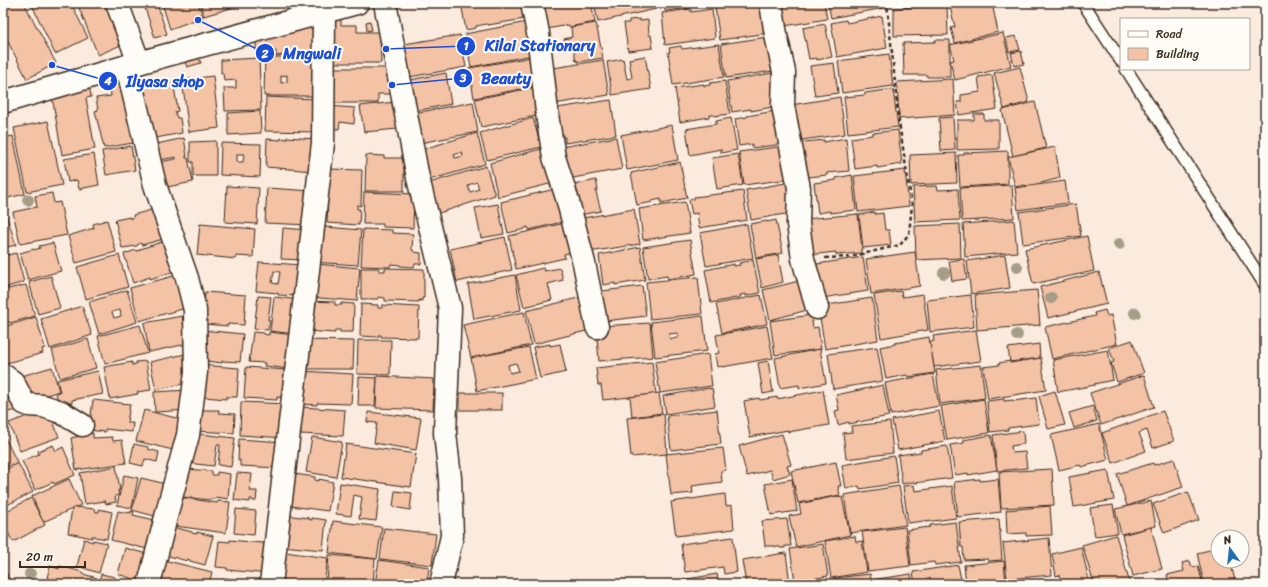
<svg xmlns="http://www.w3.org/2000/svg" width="1268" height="587" font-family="Sriracha,sans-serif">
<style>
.building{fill:#f4c2a5;stroke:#3b2a1e;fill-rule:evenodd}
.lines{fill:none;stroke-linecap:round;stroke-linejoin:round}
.service-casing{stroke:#3b2a1e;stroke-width:14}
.minor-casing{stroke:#3b2a1e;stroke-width:25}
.path{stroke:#3b2a1e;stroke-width:2.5;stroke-dasharray:4 3;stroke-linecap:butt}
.service{stroke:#fdfcf7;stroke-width:11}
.minor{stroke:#fdfcf7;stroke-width:22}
.tree{fill:#a59d87}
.leader{fill:none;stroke:#1d4ed8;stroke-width:1.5}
.callout-dot{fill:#1d4ed8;stroke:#fdfcf7;stroke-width:1.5}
.mark-label{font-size:12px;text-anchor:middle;font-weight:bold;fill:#fff}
.callout-label{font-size:16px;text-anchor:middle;font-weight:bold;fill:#1d4ed8;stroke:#fdfcf7;stroke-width:4;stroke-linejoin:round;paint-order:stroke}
</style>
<rect width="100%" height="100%" fill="#faebde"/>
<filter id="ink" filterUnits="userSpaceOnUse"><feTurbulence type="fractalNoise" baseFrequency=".025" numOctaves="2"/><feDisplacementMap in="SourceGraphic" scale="8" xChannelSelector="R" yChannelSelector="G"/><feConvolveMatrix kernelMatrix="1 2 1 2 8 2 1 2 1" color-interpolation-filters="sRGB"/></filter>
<g filter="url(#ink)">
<g class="building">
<polygon points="7,3 24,3 56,63 27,79 3,32 3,5"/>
<polygon points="31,3 71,3 88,38 55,54"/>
<polygon points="77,3 114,3 130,41 98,55"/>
<polygon points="162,3 198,3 203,17 170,29"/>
<polygon points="200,3 237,3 238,6 204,16"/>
<polygon points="461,3 522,3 524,19 488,25 487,24 476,26 476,28 466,30"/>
<polygon points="536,3 591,3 595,22 569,27 569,25 541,30"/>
<polygon points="594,3 662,3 662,6 656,7 656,9 598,22"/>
<polygon points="664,3 711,3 696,6 696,4 689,5 690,8 665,11"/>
<polygon points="739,3 763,3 768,33 720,40 715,7"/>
<polygon points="773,3 824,3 827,19 778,27"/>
<polygon points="828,3 883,3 884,8 831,18"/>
<polygon points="969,3 992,3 998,32 955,43 951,28 955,27 950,7"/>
<polygon points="157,4 167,34 155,38 145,8"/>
<polygon points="947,6 948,35 894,36 894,8"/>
<polygon points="691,9 691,12 712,9 715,38 665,45 662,13"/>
<polygon points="882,16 887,48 837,57 831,23 846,20 847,23"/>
<polygon points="329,19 341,19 341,25 357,25 357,32 380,32 381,63 326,63"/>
<polygon points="640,19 640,21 648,20 649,35 651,35 653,48 628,51 624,23 629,23 629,20"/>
<polygon points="370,21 372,30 367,31 366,22"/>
<polygon points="527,22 533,55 471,67 465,34"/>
<polygon points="596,23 603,58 578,62 577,60 576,61 573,45 566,47 564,39 572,37 571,27"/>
<polygon points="825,24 832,57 817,60 817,58 809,59 803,28"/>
<polygon points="315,26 317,55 285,57 285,55 276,56 276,51 256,53 256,37 285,28"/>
<polygon points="1003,33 1011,66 955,80 950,61 954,60 950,45"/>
<polygon points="460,35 466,67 409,77 404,44"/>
<polygon points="1016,36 1020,50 1009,52 1006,38"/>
<polygon points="767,37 773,71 726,78 721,44"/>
<polygon points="935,40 950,40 950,77 927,77 927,75 904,75 903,43 935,42"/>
<polygon points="719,44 724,77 673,85 668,52 670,52 669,48 681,46 682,49"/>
<polygon points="1021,51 1024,64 1014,66 1011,53"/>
<polygon points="889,54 893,86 842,93 838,61"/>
<polygon points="645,56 651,89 612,95 607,62 623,59 627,79 632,78 629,59"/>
<path d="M265,57H317L318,96H264ZM287,75V82L281,83V76Z"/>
<polygon points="532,57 537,86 474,98 469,68"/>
<polygon points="199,58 201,63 187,67 185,62"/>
<polygon points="259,58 261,110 225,111 224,88 236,88 236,80 224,81 223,73 221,73 221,60"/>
<polygon points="603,60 609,95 548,105 547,69"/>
<polygon points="834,63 838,93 815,96 810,66"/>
<polygon points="1020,67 1029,102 1004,109 994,73"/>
<polygon points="328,68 391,68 391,94 378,94 378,103 328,103"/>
<polygon points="446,73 451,104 415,111 410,80"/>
<polygon points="772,73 778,106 751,111 751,109 732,112 727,81"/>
<polygon points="992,75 997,109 959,115 957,102 961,102 961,95 980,92 978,77"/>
<polygon points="213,76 219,128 189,132 182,80"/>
<polygon points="953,79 955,115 899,119 897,82"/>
<polygon points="173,81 178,111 175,112 177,118 180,118 182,133 151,139 139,84 147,82 148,86"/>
<polygon points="725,81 730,114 714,116 714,115 709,115 709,117 680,122 675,88 704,84 704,86 710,85 710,83"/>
<polygon points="89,84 91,97 86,98 95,149 62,155 52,96"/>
<polygon points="122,84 131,121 129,122 133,143 104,148 95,111 98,110 96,98 111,96 110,86"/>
<polygon points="536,87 541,115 481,127 475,99"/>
<polygon points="893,89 898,127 848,133 844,97 865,95 865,93"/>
<polygon points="266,97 316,99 315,132 265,131"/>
<polygon points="840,97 845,134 795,141 791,105"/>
<polygon points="611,100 616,135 565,143 565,137 554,139 550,109"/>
<polygon points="395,102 398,129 364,132 360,106"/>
<polygon points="473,102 478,132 420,143 415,113"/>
<polygon points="1035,102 1046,148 1013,156 1002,110"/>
<polygon points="328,106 355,108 354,124 340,122 339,129 326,128"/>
<polygon points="780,110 784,144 752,148 752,144 739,146 735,119 747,117 747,116"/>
<polygon points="260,111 261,133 228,135 228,113"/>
<polygon points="974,114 984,114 984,120 999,120 999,149 957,150 957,120 974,120"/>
<polygon points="953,117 955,150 941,151 939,118"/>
<polygon points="533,118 541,147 487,160 480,133"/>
<polygon points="731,118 737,150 721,153 721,149 690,155 686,129 716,124 716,121"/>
<polygon points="48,121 62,185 27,192 14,128"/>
<polygon points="672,125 678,160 627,170 621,135"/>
<polygon points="898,130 902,164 877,168 877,166 855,169 851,138 872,135 872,133"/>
<path d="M477,133L485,164L429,180L420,150ZM462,152L463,156L455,158L454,155Z"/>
<polygon points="13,136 25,194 3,199 3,138"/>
<polygon points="287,137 315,139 313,171 266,167 267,139 281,140 281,138 287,139"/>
<polygon points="616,137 622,169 562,180 556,148"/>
<polygon points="184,138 187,156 186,156 186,158 188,158 193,182 162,188 159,162 176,159 176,157 155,161 152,145"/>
<polygon points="846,138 849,171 827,173 827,175 799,178 795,143 824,140 824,142"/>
<polygon points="216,141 216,176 193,176 193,162 190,162 190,142"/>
<path d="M221,143L261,144L260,177L220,175ZM237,154H244L243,162H237Z"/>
<polygon points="131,146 135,170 106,175 102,151"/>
<polygon points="785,146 789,179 744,185 739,152"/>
<polygon points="1055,147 1060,178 1041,183 1026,186 1025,185 1015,187 1008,157"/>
<polygon points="544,148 553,183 498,197 490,163"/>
<polygon points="1008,151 1008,184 960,187 958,155 964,155 964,153"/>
<polygon points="956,153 957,183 911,185 910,155"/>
<polygon points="94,154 99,185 79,189 77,180 68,182 64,159"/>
<polygon points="738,154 743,185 717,189 712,158"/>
<polygon points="366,155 384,156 384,158 404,158 404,191 365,191"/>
<polygon points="680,162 687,198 661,203 661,199 652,201 653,202 637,205 631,173"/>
<path d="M486,166L495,195L439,213L429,183ZM477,182L479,189L470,192L468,185Z"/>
<polygon points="329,169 362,170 361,206 357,205 357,209 360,209 359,225 327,223"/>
<polygon points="905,170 909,206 858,212 854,176"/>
<polygon points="852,175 856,210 830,213 830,211 818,213 814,183 836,180 836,178"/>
<polygon points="596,180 598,190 596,190 596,192 601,211 574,216 570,186"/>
<polygon points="1065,181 1068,203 1018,210 1015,188"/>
<polygon points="791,182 796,212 751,220 746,190"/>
<polygon points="1012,185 1014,218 962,221 960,188"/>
<polygon points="227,186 259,188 257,224 225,222"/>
<polygon points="937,186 938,190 958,189 960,220 915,222 913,187"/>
<polygon points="267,188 313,191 310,225 265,223"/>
<polygon points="555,189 562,222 529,230 528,227 525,228 525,229 508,233 501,202"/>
<polygon points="743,191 747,220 699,228 697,213 692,214 689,200 694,199 694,197"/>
<polygon points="364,192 414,194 413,228 383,227 383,224 363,224"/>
<polygon points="52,193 54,203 60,202 67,235 20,244 13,212 37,207 35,196"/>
<polygon points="685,202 690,233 643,240 639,209"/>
<polygon points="498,204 504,234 481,238 475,208"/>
<polygon points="1076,204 1081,236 1023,244 1019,212"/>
<polygon points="158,208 167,238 142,245 141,243 137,245 137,246 122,248 115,220 130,217 130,219 134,216 133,215"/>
<polygon points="634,209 640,244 582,253 577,219"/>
<polygon points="5,211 16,245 3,248 3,212"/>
<polygon points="874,212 875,214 883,213 885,230 889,230 891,245 863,248 859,215"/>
<polygon points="858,214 862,249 861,249 861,253 836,255 836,252 808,255 805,219"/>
<polygon points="107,220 116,252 76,263 68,236 94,228 93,224"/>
<polygon points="776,220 783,253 756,258 750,224 767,221 767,222"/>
<polygon points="1014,220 1017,252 965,257 963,224"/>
<polygon points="569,222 576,251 564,254 565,258 516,269 509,236"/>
<polygon points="200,224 255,229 253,257 236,256 236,259 197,255"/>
<polygon points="747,224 753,258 706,266 700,233"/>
<polygon points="960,224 961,258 916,260 915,226"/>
<polygon points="315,226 361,230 358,265 312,262"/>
<polygon points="283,228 307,230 305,260 281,259"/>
<polygon points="363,229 392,230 392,233 413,234 412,250 414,251 414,252 421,253 421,264 415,264 414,267 400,266 400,265 391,264 390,267 361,266"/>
<polygon points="1087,236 1094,271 1033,284 1025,249"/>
<polygon points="505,237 512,270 457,282 450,249"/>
<polygon points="690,240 696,274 668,279 667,276 648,279 643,247"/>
<polygon points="165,241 175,271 150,279 150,277 133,283 124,254 136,250 137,251 140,250 140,249"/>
<polygon points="53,243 61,271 28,280 20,253 34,249 34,250 40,248 39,246"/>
<polygon points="640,247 645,280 615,285 615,283 603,285 599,255"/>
<polygon points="915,252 920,286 871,294 866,259"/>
<polygon points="16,253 24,282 7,287 8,288 3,289 3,256"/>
<polygon points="119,255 128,287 86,299 77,267"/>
<polygon points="778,255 783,282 762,288 756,259"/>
<polygon points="1005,255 1010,288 971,294 967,261"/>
<polygon points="863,257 868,291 822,298 817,264"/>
<polygon points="964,259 967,279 952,281 949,261"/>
<polygon points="753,260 760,293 746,296 746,294 740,295 741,297 711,303 705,270 734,264 734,266 740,265 739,263"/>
<path d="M259,262L302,265L299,296L278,295V293L256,291ZM274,271L280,272L278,284L272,283Z"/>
<polygon points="316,264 360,268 357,301 308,297"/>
<polygon points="361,268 379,268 379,271 385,271 385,268 424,269 424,298 422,298 422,301 419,300 419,302 385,301 385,298 378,297 378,299 361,299"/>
<polygon points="543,268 544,271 560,268 563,280 548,284 552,300 524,307 516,275"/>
<polygon points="1099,272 1107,304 1048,318 1040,287"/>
<polygon points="177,275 186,308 139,321 130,288"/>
<polygon points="515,275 521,310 474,319 468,284"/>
<polygon points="51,276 60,308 38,314 29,282"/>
<polygon points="698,277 702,314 650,319 646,282"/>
<polygon points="807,279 815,308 770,320 763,290"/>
<polygon points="26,285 35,316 10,323 10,322 3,323 3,290"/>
<polygon points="642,286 646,316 605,321 595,292"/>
<path d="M127,290L137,322L99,334L89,302ZM120,310L121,316L114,318L112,312Z"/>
<polygon points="1037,290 1040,325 977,330 975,295"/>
<polygon points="901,291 902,297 923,294 928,330 881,338 874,295"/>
<polygon points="205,292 246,295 244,325 228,324 228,326 203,324"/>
<polygon points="761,295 767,324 722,333 716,304"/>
<polygon points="971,295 974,327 930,332 927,300"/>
<polygon points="258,296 271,297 268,320 270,320 268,330 254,329"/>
<polygon points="586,296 594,329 534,344 526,311"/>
<polygon points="274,297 300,300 295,334 270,331"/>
<polygon points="872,298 878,340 825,349 819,311 821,306"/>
<polygon points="308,301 335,302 335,305 342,305 341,303 354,304 353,332 340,332 340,330 335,330 335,333 306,331"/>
<polygon points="361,304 378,305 378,308 382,308 382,305 419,307 418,338 381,337 381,335 378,335 378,337 360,336"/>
<polygon points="82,306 92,335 50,349 41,319"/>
<polygon points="1105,310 1107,316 1111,315 1117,344 1052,359 1045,327 1095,316 1094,313"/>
<polygon points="524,312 531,345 471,358 463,325"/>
<polygon points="811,315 813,328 818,327 821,349 775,355 770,321"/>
<polygon points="182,316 187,344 149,352 144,323"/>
<path d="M703,316L707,351L655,357L651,322ZM678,333V338L670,339L669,334Z"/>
<polygon points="36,317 45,348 42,349 43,353 3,364 3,327"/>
<polygon points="650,323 653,357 599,361 597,338 601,338 600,326"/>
<polygon points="140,325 148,353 105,364 98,336"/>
<polygon points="767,326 773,358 722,367 721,366 717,367 715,354 719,353 716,335"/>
<polygon points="202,330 243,334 240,362 222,361 222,363 199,360"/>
<polygon points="976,330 981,361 934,367 930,342 934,341 933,336"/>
<polygon points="253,332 264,333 264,334 269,335 269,332 294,335 290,369 264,366 265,363 249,362"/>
<polygon points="929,337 935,373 908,377 907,375 886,379 880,347 895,344 895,343"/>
<polygon points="88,339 96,368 60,378 52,350"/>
<polygon points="306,340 354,341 353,369 305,369"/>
<polygon points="358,340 391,340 390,375 357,374"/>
<polygon points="1132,340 1144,373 1117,382 1111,363 1114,362 1109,348"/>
<polygon points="550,344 550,346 560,344 566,372 540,378 533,347"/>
<polygon points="1039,344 1040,358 1010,362 1008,348"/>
<path d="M529,347L536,379L477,391L471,358ZM516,363L519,371L510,373L508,365Z"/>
<polygon points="877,347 883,381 833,389 828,354"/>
<polygon points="820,349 826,383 799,388 799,385 780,388 775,358"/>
<polygon points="1108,350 1113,380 1094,384 1095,385 1058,392 1053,360"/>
<polygon points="185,354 191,382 156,390 150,362"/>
<polygon points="708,354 712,386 660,393 655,362"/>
<polygon points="1041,358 1046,390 988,399 983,367 999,365 999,363 1010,361 1010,363"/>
<polygon points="146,361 151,390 137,392 138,394 110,399 104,367 132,362 132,365 136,364 136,362"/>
<polygon points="768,361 773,392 763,394 758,363"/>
<polygon points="652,362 656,394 603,400 601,385 598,385 596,368"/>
<polygon points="201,365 239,368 237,397 226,397 226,399 194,396"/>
<polygon points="981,365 985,398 940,404 936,370"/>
<polygon points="52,367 59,391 26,402 18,377"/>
<polygon points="246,367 287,370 285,398 277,397 277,400 244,398"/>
<polygon points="98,371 103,394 72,400 72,403 59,406 56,393 60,392 57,380"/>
<polygon points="301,371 353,374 351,404 317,403 317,405 300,404"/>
<polygon points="933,374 939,406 891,415 885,383"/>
<polygon points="1144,375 1154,407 1101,425 1090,393"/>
<polygon points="377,376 434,379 433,410 376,408"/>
<polygon points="359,377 377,378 375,406 358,406"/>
<polygon points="883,385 889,416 849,424 849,422 838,425 835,411 839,410 836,395"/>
<polygon points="709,388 709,389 712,388 715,406 666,414 663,396"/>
<polygon points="188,390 189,410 155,412 154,392"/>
<polygon points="823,390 829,425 788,432 788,430 750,437 744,401 759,398 760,400 777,397 777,399"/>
<polygon points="1055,391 1065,425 1048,429 1039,396"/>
<polygon points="13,392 17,410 3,413 3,395"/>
<rect x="460" y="393" width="42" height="17"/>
<polygon points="659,393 662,413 632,417 630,397"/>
<polygon points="1036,398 1039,424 1008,428 1008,430 990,432 987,401 1004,399 1004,401 1013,400 1013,401"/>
<polygon points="984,399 989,433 947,440 941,406"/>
<polygon points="93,400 130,404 127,423 133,423 132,432 105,429 105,432 89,430"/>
<polygon points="241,402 287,404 285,438 240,435"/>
<polygon points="1093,406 1097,421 1074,428 1069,413"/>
<polygon points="302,407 345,410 343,436 300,434"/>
<polygon points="48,408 59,437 20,451 9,423"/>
<polygon points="144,410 184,420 177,451 136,441"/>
<polygon points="199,410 219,410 218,413 235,414 234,433 195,431"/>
<polygon points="717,410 721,444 671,450 667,416"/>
<polygon points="939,411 945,441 898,450 892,420"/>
<polygon points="1163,411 1174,441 1153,448 1147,430 1139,433 1146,451 1113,463 1102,433"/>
<polygon points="368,412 421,418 416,450 374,443 377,423 367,422"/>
<polygon points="664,414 667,454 631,457 627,418"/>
<polygon points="890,422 893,453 846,459 843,433 852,432 851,426"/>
<polygon points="1099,424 1108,460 1081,467 1080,465 1059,470 1051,435"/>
<polygon points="1023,431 1024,444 1011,446 1012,453 1025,452 1027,468 997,471 993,435"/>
<polygon points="93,433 93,438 112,437 113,441 122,440 126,463 76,470 71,438"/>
<polygon points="191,433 235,438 231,467 218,465 220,445 217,445 214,466 187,463"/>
<polygon points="3,434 17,462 3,468"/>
<polygon points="782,434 791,465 787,466 790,474 773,479 770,470 747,476 739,446"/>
<polygon points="991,435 997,470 968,475 968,473 955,475 950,445 964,443 963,440"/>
<polygon points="312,437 342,442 336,477 306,472"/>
<polygon points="239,439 282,442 279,468 240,466 240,460 238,460"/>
<polygon points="134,444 148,447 148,449 159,452 157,462 145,459 143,466 130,463"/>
<polygon points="346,444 416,454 411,487 341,477"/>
<polygon points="53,445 56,451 63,447 75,475 54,484 53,482 35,490 22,461 39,454 38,451"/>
<polygon points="947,446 952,478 915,483 914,482 902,484 898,455 921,452 921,450"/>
<polygon points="723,448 726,470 721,471 722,482 692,486 693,493 671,495 666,454"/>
<polygon points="894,456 898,483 860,489 859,486 846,489 842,465"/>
<polygon points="1174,459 1183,487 1127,506 1117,474 1153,463 1154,465"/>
<polygon points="836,462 841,486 838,486 840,495 798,503 791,471"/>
<polygon points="18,463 33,492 3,507 3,471"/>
<polygon points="116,466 120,490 118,490 119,495 115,496 116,502 106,504 105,501 85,504 80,473"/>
<polygon points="185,469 212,471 212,475 217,475 217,472 230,474 228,499 216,497 215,499 210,499 210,500 183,497"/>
<polygon points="1052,469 1054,505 1001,508 999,472"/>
<polygon points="1108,470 1114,500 1074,507 1069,477"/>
<polygon points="237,473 252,474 250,491 257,491 256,501 253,501 252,499 250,499 250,502 234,500"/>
<polygon points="288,473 315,477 315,480 319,481 319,479 333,482 328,511 283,505"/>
<polygon points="124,475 138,478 132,508 117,505"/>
<polygon points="141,478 166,484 158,517 132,510"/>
<polygon points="69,479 81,505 43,522 32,496"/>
<polygon points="792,479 797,511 771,515 765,484"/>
<polygon points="980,479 980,481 998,479 1001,512 958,517 954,482"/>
<polygon points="340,483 380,489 376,521 359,519 362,497 354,495 351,516 336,514"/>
<polygon points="914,485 915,491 952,486 956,518 925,522 924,521 908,523 903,486"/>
<polygon points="899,486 906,525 850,533 844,495"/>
<polygon points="395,491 412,493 410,510 393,507"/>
<polygon points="1188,492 1199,520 1164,533 1153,504"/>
<polygon points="725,494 726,506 732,505 734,529 676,536 671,502"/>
<polygon points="172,496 217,503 218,501 230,502 226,533 168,525"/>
<polygon points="837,496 838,498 842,497 850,535 796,547 789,516 801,514 799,504"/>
<polygon points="31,498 45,525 13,542 3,523 3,513"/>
<polygon points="1151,501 1156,526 1121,534 1115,509"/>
<polygon points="1113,505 1118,533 1095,536 1090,508"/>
<polygon points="1050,506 1052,535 1026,536 1026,533 1007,534 1006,510"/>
<polygon points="75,507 95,509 96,512 99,512 99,509 112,512 107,539 95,537 96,536 92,536 92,538 68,533 72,509"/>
<polygon points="236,509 256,511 254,535 234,533"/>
<polygon points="118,511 128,513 129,512 131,513 131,511 134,512 133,515 155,520 147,549 111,540"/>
<polygon points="285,515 309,518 308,519 312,520 312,518 326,520 323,550 282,546"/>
<polygon points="787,519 791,546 785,546 785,548 780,548 780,547 775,547 775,546 765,546 762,521"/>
<polygon points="999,519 1002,560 988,561 988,559 964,560 963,547 961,547 959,522"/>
<polygon points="333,521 382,527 377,559 329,553"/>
<polygon points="956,522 961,562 935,565 934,562 911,565 907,530 930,527 930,525"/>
<polygon points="169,526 192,532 192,533 197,534 197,532 213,536 205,565 190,561 190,560 187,559 187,561 162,554"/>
<polygon points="905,527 910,566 868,571 862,532"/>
<polygon points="1151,527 1162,569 1133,576 1122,535"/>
<polygon points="384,528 436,534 432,565 380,559"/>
<polygon points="1116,535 1130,584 1094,584 1082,545"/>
<polygon points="855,536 856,542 862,541 867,572 831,578 825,541"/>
<polygon points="733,537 737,572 724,574 723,567 685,572 681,544"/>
<polygon points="1049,538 1052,575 1007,579 1003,543"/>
<polygon points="84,539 93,542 93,540 107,543 99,573 77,566"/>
<polygon points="230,540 273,544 270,574 227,570 227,568 216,567 219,541 230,542"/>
<polygon points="823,544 828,576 795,582 790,549"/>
<polygon points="1081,547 1090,584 1053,584 1061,582 1059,575 1056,576 1052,554"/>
<polygon points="125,548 147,554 139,581 118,574"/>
<polygon points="1218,548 1218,561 1230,561 1236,584 1204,584 1197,553"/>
<polygon points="285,552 328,558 324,584 299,584 280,581"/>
<polygon points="786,553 790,584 746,584 742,560"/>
<polygon points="329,555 375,559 373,584 327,584"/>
<polygon points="160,559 212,572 209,584 154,584"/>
<polygon points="379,560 429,567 427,584 375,584"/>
<polygon points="1004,561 1006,584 966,584 964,565"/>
<polygon points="1190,561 1192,567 1198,566 1203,584 1169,584 1167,575 1184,571 1182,563"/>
<polygon points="3,565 11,584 3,584"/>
<polygon points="958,565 962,584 915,584 913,572"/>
<polygon points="50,566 59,569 59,566 83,572 83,574 97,578 95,584 54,584 55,580 47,578"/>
<polygon points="101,574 115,577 114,581 125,584 98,584"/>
<polygon points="717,574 719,584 683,584 682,580"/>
<polygon points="870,574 871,584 835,584 835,578"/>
<polygon points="911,574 912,584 872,584 871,580"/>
<polygon points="226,578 246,581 246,584 225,584"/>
<polygon points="1051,580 1051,584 1012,584 1012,581"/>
</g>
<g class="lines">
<defs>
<g id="service">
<polyline points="1083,3 1121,61"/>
<polyline points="1126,69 1265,285"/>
</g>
<g id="minor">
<polyline points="117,3 139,63"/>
<polyline points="385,3 418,178 450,308 445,433 450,478 452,536 441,584"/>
<polyline points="532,3 538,33 548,121 554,157 567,198 584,263 597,327"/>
<polyline points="771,3 776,35 784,72 783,106 799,188 798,224 803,259 817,308"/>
<polyline points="127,66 155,185 187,278 195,310 196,372 188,435 170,501 149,584"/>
<polyline points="3,102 127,66 357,3"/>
<polyline points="3,375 13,382 24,403 29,405 43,406 61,412 82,425"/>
<polyline points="271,584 323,143 324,12"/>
</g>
</defs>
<use href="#service" class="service-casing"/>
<use href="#minor" class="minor-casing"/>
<polyline class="path" points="825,258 850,257 900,245 909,234 912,205 899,123 887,3"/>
<use href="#service" class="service"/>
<use href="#minor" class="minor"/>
</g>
<g class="tree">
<circle cx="28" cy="200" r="6"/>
<circle cx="1119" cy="244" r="6"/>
<circle cx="1017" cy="267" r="6"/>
<circle cx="944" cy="273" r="6"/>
<circle cx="1051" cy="298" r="6"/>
<circle cx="1135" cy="313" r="6"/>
<circle cx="1017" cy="335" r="6"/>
<circle cx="30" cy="574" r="6"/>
</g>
</g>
<path class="leader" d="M386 49L466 46M198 20L265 53M392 85L463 78M52 65L108 81"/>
<g class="callout-dot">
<circle cx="386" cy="49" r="4"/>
<circle cx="198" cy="20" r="4"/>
<circle cx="392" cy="85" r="4"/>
<circle cx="52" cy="65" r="4"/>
<circle cx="466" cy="46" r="10"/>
<circle cx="265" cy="53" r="10"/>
<circle cx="463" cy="78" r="10"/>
<circle cx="108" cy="81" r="10"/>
</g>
<g class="mark-label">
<text x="466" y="50">1</text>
<text x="265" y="58">2</text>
<text x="463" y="82">3</text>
<text x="108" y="85">4</text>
</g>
<g class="callout-label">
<text x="540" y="51">Kilai Stationary</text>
<text x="312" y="59">Mngwali</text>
<text x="506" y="84">Beauty</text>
<text x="165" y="87">Ilyasa shop</text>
</g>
<rect width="1268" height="587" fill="none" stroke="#fdfcf7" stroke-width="16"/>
<rect x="8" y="8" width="1252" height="571" fill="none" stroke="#3b2a1e" stroke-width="1.5" filter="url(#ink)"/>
<rect x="1120" y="18" width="130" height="52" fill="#fdfcf7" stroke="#afa8a0"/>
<rect x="1128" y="31" width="20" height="6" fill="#fdfcf7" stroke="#afa8a0"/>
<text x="1156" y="38" font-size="12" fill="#3b2a1e">Road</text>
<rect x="1128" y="48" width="20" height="12" fill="#f4c2a5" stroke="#afa8a0"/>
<text x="1156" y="58" font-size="12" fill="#3b2a1e">Building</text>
<g transform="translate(1230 549) rotate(345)"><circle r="19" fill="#fdfcf7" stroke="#afa8a0"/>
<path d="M0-3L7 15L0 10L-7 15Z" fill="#1f6fb2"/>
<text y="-6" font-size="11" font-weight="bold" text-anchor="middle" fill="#3b2a1e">N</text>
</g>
<path d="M20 561v6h65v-6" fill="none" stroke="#3b2a1e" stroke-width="2"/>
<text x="26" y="561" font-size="12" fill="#3b2a1e" stroke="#fdfcf7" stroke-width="3" paint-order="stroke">20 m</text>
</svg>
